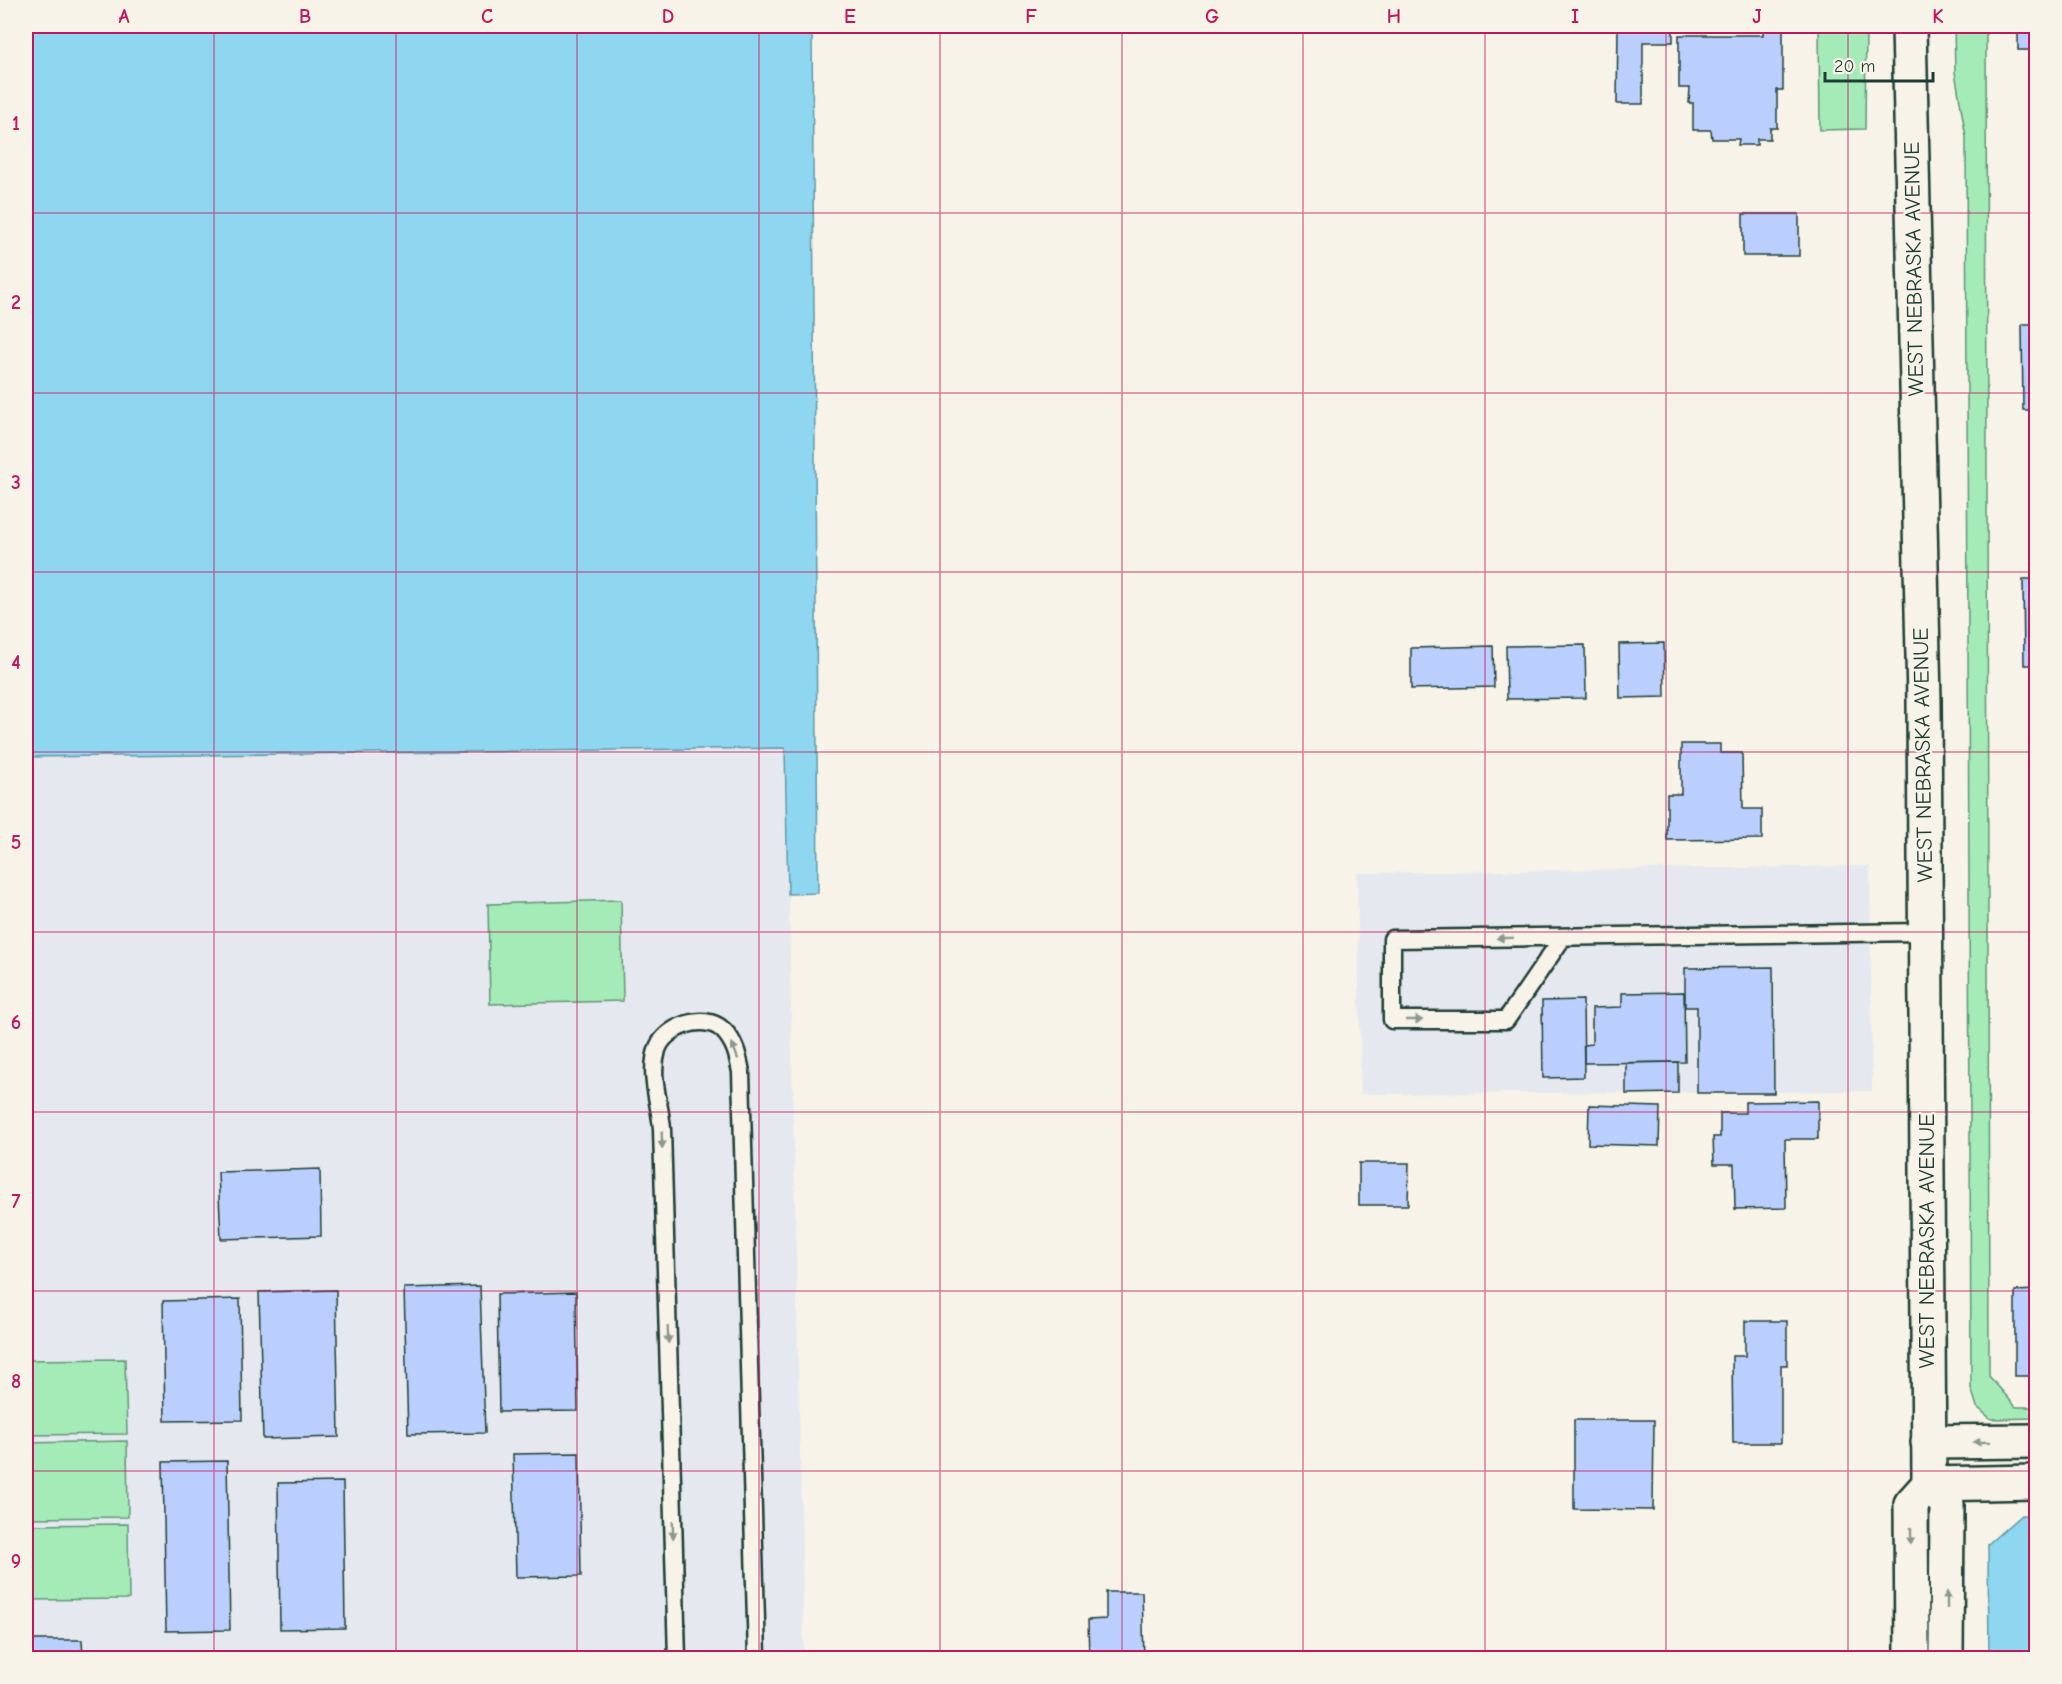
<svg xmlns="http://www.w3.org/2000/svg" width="2062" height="1684" font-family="'Comic Neue',sans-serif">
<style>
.built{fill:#e5e8ef}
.green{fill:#a4ebb8;stroke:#629476;stroke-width:1.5}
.water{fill:#8fd6f1;stroke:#6299a5;stroke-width:1.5}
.building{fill:#bacffe;stroke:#1f3d34;stroke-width:1.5}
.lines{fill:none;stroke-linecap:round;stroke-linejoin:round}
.service-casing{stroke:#1f3d34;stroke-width:21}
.minor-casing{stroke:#1f3d34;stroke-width:38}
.tertiary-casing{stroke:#1f3d34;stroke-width:38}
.service{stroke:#f7f3e8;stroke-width:16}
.minor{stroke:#f7f3e8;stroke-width:33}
.tertiary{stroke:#f7f3e8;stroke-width:33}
.oneway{fill:#8b988e}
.grid{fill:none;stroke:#c2185b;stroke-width:1.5;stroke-opacity:0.55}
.labels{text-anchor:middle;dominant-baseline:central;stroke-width:4.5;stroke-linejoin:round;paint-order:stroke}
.street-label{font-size:22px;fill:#1f3d34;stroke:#f7f3e8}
.neatline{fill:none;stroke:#c2185b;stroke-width:2}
.grid-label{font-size:20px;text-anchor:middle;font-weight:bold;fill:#c2185b}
</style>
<rect width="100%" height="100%" fill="#f7f3e8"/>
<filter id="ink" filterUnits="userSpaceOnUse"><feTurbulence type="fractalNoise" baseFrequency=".0167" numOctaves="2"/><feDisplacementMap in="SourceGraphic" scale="12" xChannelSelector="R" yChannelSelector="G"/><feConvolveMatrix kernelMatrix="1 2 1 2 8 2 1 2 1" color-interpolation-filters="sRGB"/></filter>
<g filter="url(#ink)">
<g class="built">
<polygon points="786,748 804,1658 26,1658 26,757"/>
<polygon points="1870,866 1872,1091 1361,1094 1357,873"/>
</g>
<g class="green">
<polygon points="1819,26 1866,26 1865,129 1820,130"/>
<polygon points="1954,26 1986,26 1989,1376 2016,1407 2036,1407 2036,1418 1991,1419 1977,1407 1971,1388 1966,137 1955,72"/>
<polygon points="621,900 623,1001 490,1004 488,904"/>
<polygon points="125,1359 127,1434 26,1435 26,1360"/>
<polygon points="127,1441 128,1517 26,1518 26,1443"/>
<polygon points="128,1524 129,1599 26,1600 26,1525"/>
</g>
<g class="water">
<polygon points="26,26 812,26 818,893 788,894 785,748 26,757"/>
<polygon points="2021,1515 2036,1516 2036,1658 1989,1658 1988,1544"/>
</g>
<g class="building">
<polygon points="1618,26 1673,26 1673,42 1643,42 1643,104 1617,104"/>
<polygon points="1763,26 1783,26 1783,90 1777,90 1777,128 1770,128 1770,139 1757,139 1757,145 1738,145 1739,139 1712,139 1711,130 1693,130 1693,103 1689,103 1690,88 1679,88 1679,35 1763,35"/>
<rect x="2018" y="26" width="18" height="24"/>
<rect x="1743" y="214" width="56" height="42"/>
<polygon points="2022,324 2036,324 2036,410 2023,410"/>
<polygon points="2023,579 2036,579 2036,665 2024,665"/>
<polygon points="1664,643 1665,697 1620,698 1619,644"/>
<polygon points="1585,645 1586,698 1507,699 1506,646"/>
<polygon points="1493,646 1494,687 1411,689 1411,648"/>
<polygon points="1681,744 1720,744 1720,753 1742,753 1743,809 1762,809 1762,839 1667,840 1667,794 1681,794"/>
<polygon points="1773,967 1774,1093 1697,1093 1697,1007 1685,1007 1685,968"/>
<polygon points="1684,992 1685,1062 1584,1063 1584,1045 1592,1044 1592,1008 1622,1007 1622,993"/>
<polygon points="1583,1000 1584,1077 1543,1078 1542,1001"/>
<polygon points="1678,1062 1678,1093 1626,1094 1626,1063"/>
<polygon points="1818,1101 1818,1139 1785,1139 1786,1208 1735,1209 1734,1164 1714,1164 1713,1137 1720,1137 1720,1113 1745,1113 1745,1102"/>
<polygon points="1589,1105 1660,1107 1659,1146 1588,1144"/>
<polygon points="1359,1163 1409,1163 1408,1205 1359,1205"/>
<polygon points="320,1169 321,1236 221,1239 218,1172"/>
<polygon points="480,1286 485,1433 408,1434 404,1288"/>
<polygon points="336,1290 339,1437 263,1439 259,1292"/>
<polygon points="2036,1290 2036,1376 2015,1376 2015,1291"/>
<polygon points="576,1292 578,1411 499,1412 497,1294"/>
<polygon points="240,1299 242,1420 165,1421 163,1301"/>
<polygon points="1745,1321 1787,1321 1787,1365 1781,1365 1781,1443 1733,1443 1732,1356 1745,1356"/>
<polygon points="1574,1420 1654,1420 1653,1510 1574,1509"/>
<polygon points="579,1453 581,1576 516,1577 513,1454"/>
<polygon points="227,1461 230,1630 166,1631 163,1462"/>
<polygon points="343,1482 345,1628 280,1629 278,1483"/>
<polygon points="1106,1592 1142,1592 1144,1658 1089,1658 1088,1620 1106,1619"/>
<polygon points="26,1640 82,1640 83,1658 26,1658"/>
</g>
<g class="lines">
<defs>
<g id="service">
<polyline points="1563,937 1506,1020 1392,1020 1392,939 1925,932"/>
<path d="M677,1658L662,1129C660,1102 649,1077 657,1050C664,1027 704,1012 723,1030C735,1042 738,1056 741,1072L757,1658"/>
</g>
<g id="minor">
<polyline points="1928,1442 2036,1441"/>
<polyline points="1929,1484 2036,1482"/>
</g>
<g id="tertiary">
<polyline points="1909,26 1924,701 1929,1484 1947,1504 1946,1658"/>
<polyline points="1912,1658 1911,1504 1929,1484"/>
</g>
</defs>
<use href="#service" class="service-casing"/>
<use href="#minor" class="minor-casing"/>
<use href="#tertiary" class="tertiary-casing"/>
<use href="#service" class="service"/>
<use href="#minor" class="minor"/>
<use href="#tertiary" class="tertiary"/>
</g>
<defs><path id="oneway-solid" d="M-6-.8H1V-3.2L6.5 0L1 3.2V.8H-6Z" transform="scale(1.5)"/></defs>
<g class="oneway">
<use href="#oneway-solid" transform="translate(1505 938) rotate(179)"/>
<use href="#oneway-solid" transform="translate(1414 1020)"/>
<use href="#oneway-solid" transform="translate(735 1051) rotate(-110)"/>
<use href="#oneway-solid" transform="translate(662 1140) rotate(88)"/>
<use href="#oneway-solid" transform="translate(668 1335) rotate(88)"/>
<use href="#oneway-solid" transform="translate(1982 1442) rotate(179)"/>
<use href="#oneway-solid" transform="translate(673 1530) rotate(88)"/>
<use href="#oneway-solid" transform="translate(1911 1536) rotate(90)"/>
<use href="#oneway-solid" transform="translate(1947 1600) rotate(-90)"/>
</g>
</g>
<path class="grid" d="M214,26V1658M396,26V1658M577,26V1658M759,26V1658M940,26V1658M1122,26V1658M1303,26V1658M1485,26V1658M1666,26V1658M1848,26V1658M26,213H2036M26,393H2036M26,572H2036M26,752H2036M26,932H2036M26,1112H2036M26,1291H2036M26,1471H2036"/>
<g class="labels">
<g class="street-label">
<text transform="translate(1914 269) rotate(-91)">WEST NEBRASKA AVENUE</text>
<text transform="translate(1923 755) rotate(-91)">WEST NEBRASKA AVENUE</text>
<text transform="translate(1927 1241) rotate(-90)">WEST NEBRASKA AVENUE</text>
</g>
</g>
<rect width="2062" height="1684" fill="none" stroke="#f7f3e8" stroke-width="66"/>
<path d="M1825 72v9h108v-9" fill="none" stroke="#1f3d34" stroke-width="3"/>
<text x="1834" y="72" font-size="18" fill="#1f3d34" stroke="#f7f3e8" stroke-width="4.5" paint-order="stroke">20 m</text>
<rect x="33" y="33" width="1996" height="1618" class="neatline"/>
<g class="grid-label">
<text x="124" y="23">A</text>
<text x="305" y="23">B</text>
<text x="487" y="23">C</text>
<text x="668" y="23">D</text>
<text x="850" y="23">E</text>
<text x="1031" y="23">F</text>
<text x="1212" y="23">G</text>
<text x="1394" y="23">H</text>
<text x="1575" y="23">I</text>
<text x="1757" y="23">J</text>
<text x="1938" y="23">K</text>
<text x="16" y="130">1</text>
<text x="16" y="309">2</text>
<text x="16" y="489">3</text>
<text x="16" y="669">4</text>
<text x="16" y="849">5</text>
<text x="16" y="1029">6</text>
<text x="16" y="1208">7</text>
<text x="16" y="1388">8</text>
<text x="16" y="1568">9</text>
</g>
</svg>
